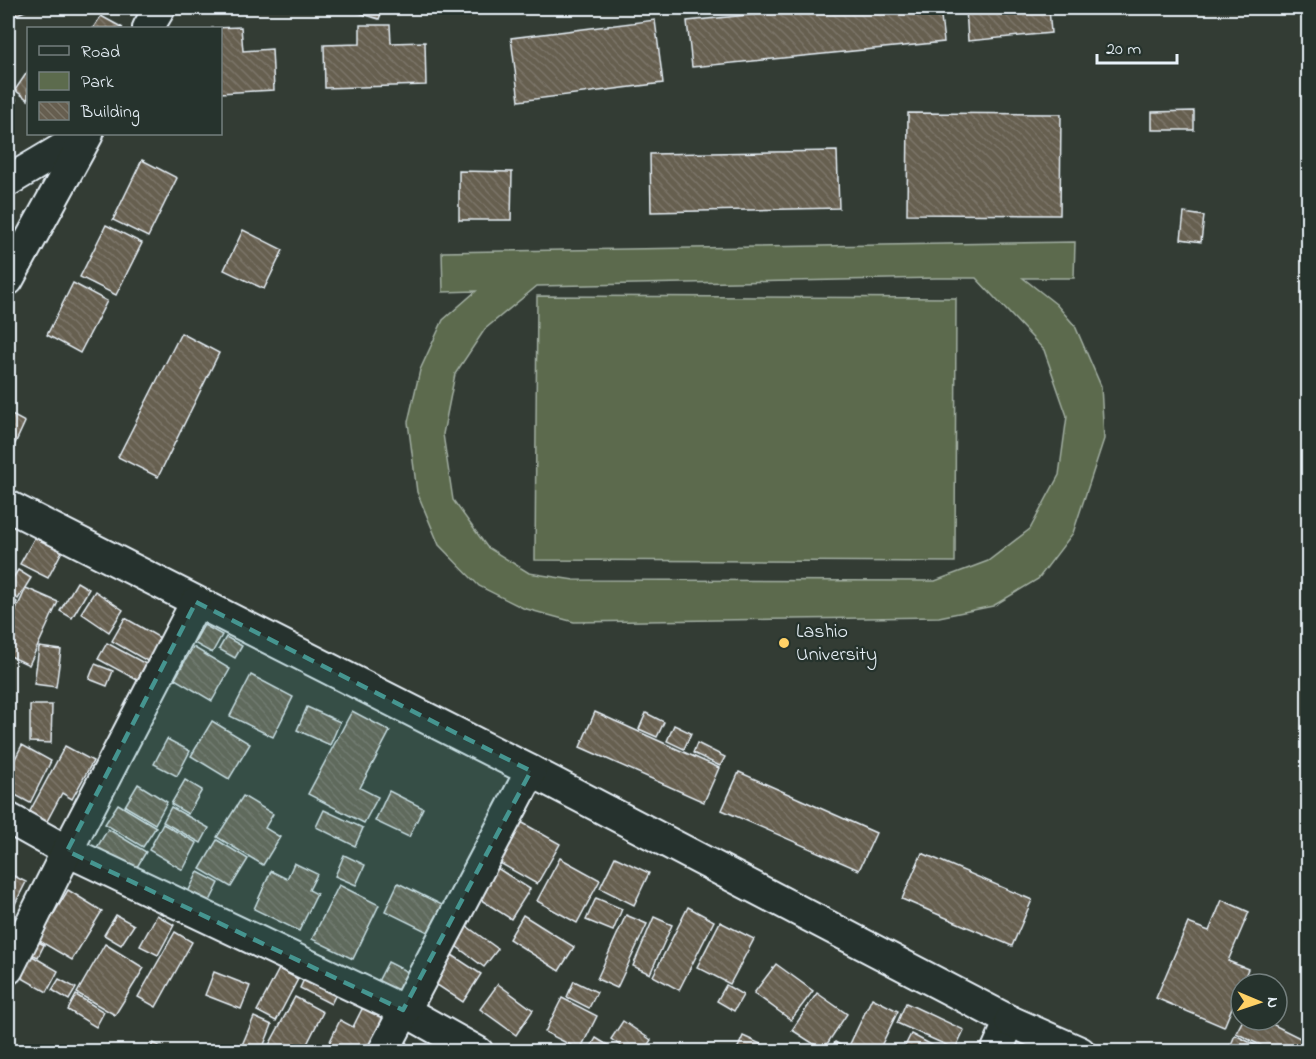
<svg xmlns="http://www.w3.org/2000/svg" width="1316" height="1059" font-family="'Indie Flower',sans-serif">
<style>
.park{fill:#5c6b4d;stroke:#a2aea2;stroke-width:1.5;fill-rule:evenodd}
.building{fill:url(#building-back-hatch);stroke:#e8f1f8;stroke-width:1.5}
.lines{fill:none;stroke-linecap:round;stroke-linejoin:round}
.street-casing{stroke:#e8f1f8;stroke-width:34}
.street{stroke:#26332d;stroke-width:30}
.marked{fill:#459590;fill-opacity:0.2;stroke:#459590;stroke-width:4.5;stroke-dasharray:12 8;stroke-linejoin:round}
.poi-dot{fill:#ffd166;stroke:#26332d;stroke-width:2}
.labels{text-anchor:middle;dominant-baseline:central;stroke-width:4.5;stroke-linejoin:round;paint-order:stroke}
.poi-label{font-size:20px;fill:#e8f1f8;stroke:#26332d;text-anchor:start}
</style>
<defs>
<pattern id="building-back-hatch" width="6" height="6" patternUnits="userSpaceOnUse" patternTransform="scale(1.5)"><rect width="6" height="6" fill="#665e4f"/><path d="M-1 5l2 2M0 0l6 6M5-1l2 2" fill="none" stroke="#7c7669"/></pattern>
</defs>
<rect width="100%" height="100%" fill="#333c34"/>
<filter id="ink" filterUnits="userSpaceOnUse"><feTurbulence type="fractalNoise" baseFrequency=".0167" numOctaves="2"/><feDisplacementMap in="SourceGraphic" scale="12" xChannelSelector="R" yChannelSelector="G"/><feConvolveMatrix kernelMatrix="1 2 1 2 8 2 1 2 1" color-interpolation-filters="sRGB"/></filter>
<g filter="url(#ink)">
<g class="park">
<path d="M1075,242L1074,278H1023L1056,304L1075,326L1101,386L1104,439L1073,533L1038,579L993,606L939,617L574,622L523,608L479,586L439,545L417,492L408,422L420,370L443,320L476,291L443,292L442,252ZM936,278H976L1044,350L1067,416L1059,475L1030,529L988,561L935,581L574,580L529,573L487,547L453,500L443,434L455,374L485,329L537,286Z"/>
<polygon points="537,296 956,298 955,562 535,560"/>
</g>
<g class="building">
<polygon points="8,8 32,8 8,18"/>
<polygon points="343,8 383,8 379,19"/>
<polygon points="819,8 940,8 944,42 692,67 687,21"/>
<polygon points="966,8 1049,8 1051,33 968,41"/>
<polygon points="101,16 123,28 93,28"/>
<polygon points="655,20 663,83 519,101 511,38"/>
<polygon points="360,25 390,25 391,43 425,42 426,85 325,88 324,45 360,44"/>
<polygon points="241,27 243,51 272,49 274,90 220,93 220,28 211,28"/>
<polygon points="28,71 28,100 15,90"/>
<polygon points="8,79 16,100 8,104"/>
<polygon points="1194,111 1194,130 1152,130 1152,112"/>
<polygon points="908,113 1061,114 1060,215 907,214"/>
<polygon points="837,151 839,208 651,212 650,154"/>
<polygon points="142,160 177,178 148,237 113,220"/>
<polygon points="459,171 512,172 511,220 459,220"/>
<polygon points="1184,213 1204,216 1201,242 1181,239"/>
<polygon points="106,225 142,243 116,295 80,277"/>
<polygon points="243,230 283,250 264,289 224,270"/>
<polygon points="73,283 107,301 80,353 47,335"/>
<polygon points="181,333 219,353 158,477 118,457"/>
<polygon points="8,413 25,422 8,459"/>
<polygon points="35,537 62,551 48,578 20,564"/>
<polygon points="18,570 31,578 18,599 8,592 8,586"/>
<polygon points="77,582 89,589 72,618 60,611"/>
<polygon points="26,588 58,602 29,665 8,655 8,628"/>
<polygon points="95,591 123,610 109,632 81,613"/>
<polygon points="8,597 17,602 8,623"/>
<polygon points="125,618 162,639 149,662 112,641"/>
<polygon points="204,625 222,635 212,653 194,643"/>
<polygon points="226,637 242,646 235,658 219,649"/>
<polygon points="107,643 146,664 137,680 98,659"/>
<polygon points="39,647 61,650 56,687 34,684"/>
<polygon points="193,647 230,669 212,701 175,679"/>
<polygon points="95,664 113,671 107,686 89,679"/>
<polygon points="251,675 293,697 273,737 230,716"/>
<polygon points="30,705 52,705 51,743 30,742"/>
<polygon points="307,707 340,722 330,745 297,730"/>
<polygon points="352,711 390,731 360,788 378,797 364,823 308,794"/>
<polygon points="595,712 719,768 704,802 580,747"/>
<polygon points="646,713 664,722 657,737 639,729"/>
<polygon points="212,721 250,744 229,779 191,756"/>
<polygon points="674,725 691,733 684,749 667,741"/>
<polygon points="167,739 190,751 177,776 154,764"/>
<polygon points="697,743 725,757 720,766 693,753"/>
<polygon points="22,745 51,761 30,803 8,791 8,773"/>
<polygon points="65,746 93,761 72,799 62,793 46,823 29,813"/>
<polygon points="739,772 876,833 859,870 722,810"/>
<polygon points="185,780 202,790 188,814 171,804"/>
<polygon points="138,784 167,802 155,824 125,806"/>
<polygon points="389,791 423,808 409,837 375,821"/>
<polygon points="243,796 273,814 265,828 280,837 263,865 217,837"/>
<polygon points="118,804 156,827 143,847 105,824"/>
<polygon points="171,807 209,828 201,843 163,822"/>
<polygon points="324,810 363,828 355,846 316,827"/>
<polygon points="521,822 560,844 537,884 498,862"/>
<polygon points="163,824 197,843 183,870 149,850"/>
<polygon points="108,829 146,852 134,872 96,849"/>
<polygon points="217,840 248,859 231,887 200,869"/>
<polygon points="922,853 1032,900 1012,946 902,899"/>
<polygon points="344,855 365,865 356,885 335,876"/>
<polygon points="615,857 649,873 634,905 600,888"/>
<polygon points="560,858 600,880 577,923 537,901"/>
<polygon points="294,863 317,874 309,890 317,894 299,931 254,909 271,871 287,879"/>
<polygon points="497,868 530,889 511,919 478,898"/>
<polygon points="198,872 219,883 208,905 187,894"/>
<polygon points="8,873 26,882 8,918"/>
<polygon points="398,883 450,909 436,936 385,911"/>
<polygon points="339,885 379,905 353,959 312,939"/>
<polygon points="68,890 102,911 72,960 38,940"/>
<polygon points="596,898 622,909 613,931 586,920"/>
<polygon points="1222,900 1249,912 1228,961 1248,969 1224,1027 1156,998 1188,923 1209,931"/>
<polygon points="688,907 714,921 679,990 653,976"/>
<polygon points="116,915 134,925 121,945 104,935"/>
<polygon points="157,915 174,925 158,955 140,946"/>
<polygon points="523,915 574,947 559,971 509,939"/>
<polygon points="626,915 647,924 617,988 597,979"/>
<polygon points="654,917 672,925 650,974 633,966"/>
<polygon points="461,922 498,949 484,967 448,940"/>
<polygon points="720,922 754,939 730,984 697,967"/>
<polygon points="175,932 192,942 156,1007 138,997"/>
<polygon points="35,940 44,945 38,957 29,953"/>
<polygon points="105,944 144,968 115,1015 77,993"/>
<polygon points="27,953 58,971 47,992 15,974"/>
<polygon points="452,955 481,974 463,1002 434,983"/>
<polygon points="388,962 414,975 400,1004 373,991"/>
<polygon points="776,964 813,991 791,1020 754,993"/>
<polygon points="279,969 298,979 276,1021 257,1011"/>
<polygon points="214,972 250,986 241,1009 205,995"/>
<polygon points="306,975 338,990 331,1004 300,988"/>
<polygon points="59,979 76,988 69,1000 52,990"/>
<polygon points="574,981 597,992 589,1008 567,997"/>
<polygon points="498,984 533,1010 516,1035 480,1009"/>
<polygon points="726,985 743,995 734,1011 717,1001"/>
<polygon points="817,993 847,1014 823,1050 792,1030"/>
<polygon points="76,995 104,1012 96,1027 68,1010"/>
<polygon points="295,997 323,1012 303,1052 277,1052 268,1047"/>
<polygon points="562,998 597,1016 580,1050 545,1032"/>
<polygon points="872,998 898,1011 878,1052 860,1052 849,1046"/>
<polygon points="906,1003 964,1030 955,1049 897,1023"/>
<polygon points="363,1007 387,1019 371,1052 325,1052 340,1020 353,1027"/>
<polygon points="254,1017 272,1025 261,1052 242,1045"/>
<polygon points="1243,1020 1264,1020 1308,1042 1308,1052 1274,1052 1236,1033"/>
<polygon points="623,1021 651,1040 643,1052 629,1052 611,1039"/>
<polygon points="911,1034 945,1052 902,1052"/>
<polygon points="1235,1035 1269,1052 1228,1052"/>
<polygon points="743,1036 778,1052 736,1052"/>
<polygon points="596,1038 619,1052 588,1052"/>
<polygon points="835,1042 852,1052 829,1052"/>
<polygon points="153,1043 171,1052 149,1052"/>
</g>
<g class="lines">
<defs>
<g id="street">
<polyline points="148,28 160,8"/>
<polyline points="8,181 87,134"/>
<polyline points="8,280 88,134"/>
<polyline points="8,506 531,771 1010,1021 996,1052"/>
<polyline points="8,818 67,851 403,1010 478,1052"/>
<polyline points="8,969 67,851 196,602"/>
<polyline points="1010,1021 1080,1052"/>
<polyline points="383,1052 531,771"/>
</g>
</defs>
<use href="#street" class="street-casing"/>
<use href="#street" class="street"/>
</g>
</g>
<path class="marked" d="M196,602L531,771L403,1010L67,851Z"/>
<circle class="poi-dot" cx="784" cy="643" r="6"/>
<g class="labels">
<g class="poi-label">
<text x="796" y="632">Lashio<tspan x="796" dy="23">University</tspan></text>
</g>
</g>
<rect width="1316" height="1059" fill="none" stroke="#26332d" stroke-width="30"/>
<rect x="15" y="15" width="1286" height="1029" fill="none" stroke="#e8f1f8" stroke-width="2" filter="url(#ink)"/>
<rect x="27" y="27" width="195" height="108" fill="#26332d" stroke="#747f7e" stroke-width="1.5"/>
<rect x="39" y="46" width="30" height="9" fill="#26332d" stroke="#747f7e" stroke-width="1.5"/>
<text x="81" y="57" font-size="18" fill="#e8f1f8">Road</text>
<rect x="39" y="72" width="30" height="18" fill="#5c6b4d" stroke="#747f7e" stroke-width="1.5"/>
<text x="81" y="87" font-size="18" fill="#e8f1f8">Park</text>
<rect x="39" y="102" width="30" height="18" fill="url(#building-back-hatch)" stroke="#747f7e" stroke-width="1.5"/>
<text x="81" y="117" font-size="18" fill="#e8f1f8">Building</text>
<g transform="translate(1259 1002) rotate(92)"><circle r="28" fill="#26332d" stroke="#747f7e" stroke-width="1.5"/>
<path d="M0-4.5L10 22L0 15L-10 22Z" fill="#ffd166"/>
<text y="-9" font-size="16" font-weight="bold" text-anchor="middle" fill="#e8f1f8">N</text>
</g>
<path d="M1097 54v9h80v-9" fill="none" stroke="#e8f1f8" stroke-width="3"/>
<text x="1106" y="54" font-size="18" fill="#e8f1f8" stroke="#26332d" stroke-width="4.5" paint-order="stroke">20 m</text>
</svg>
